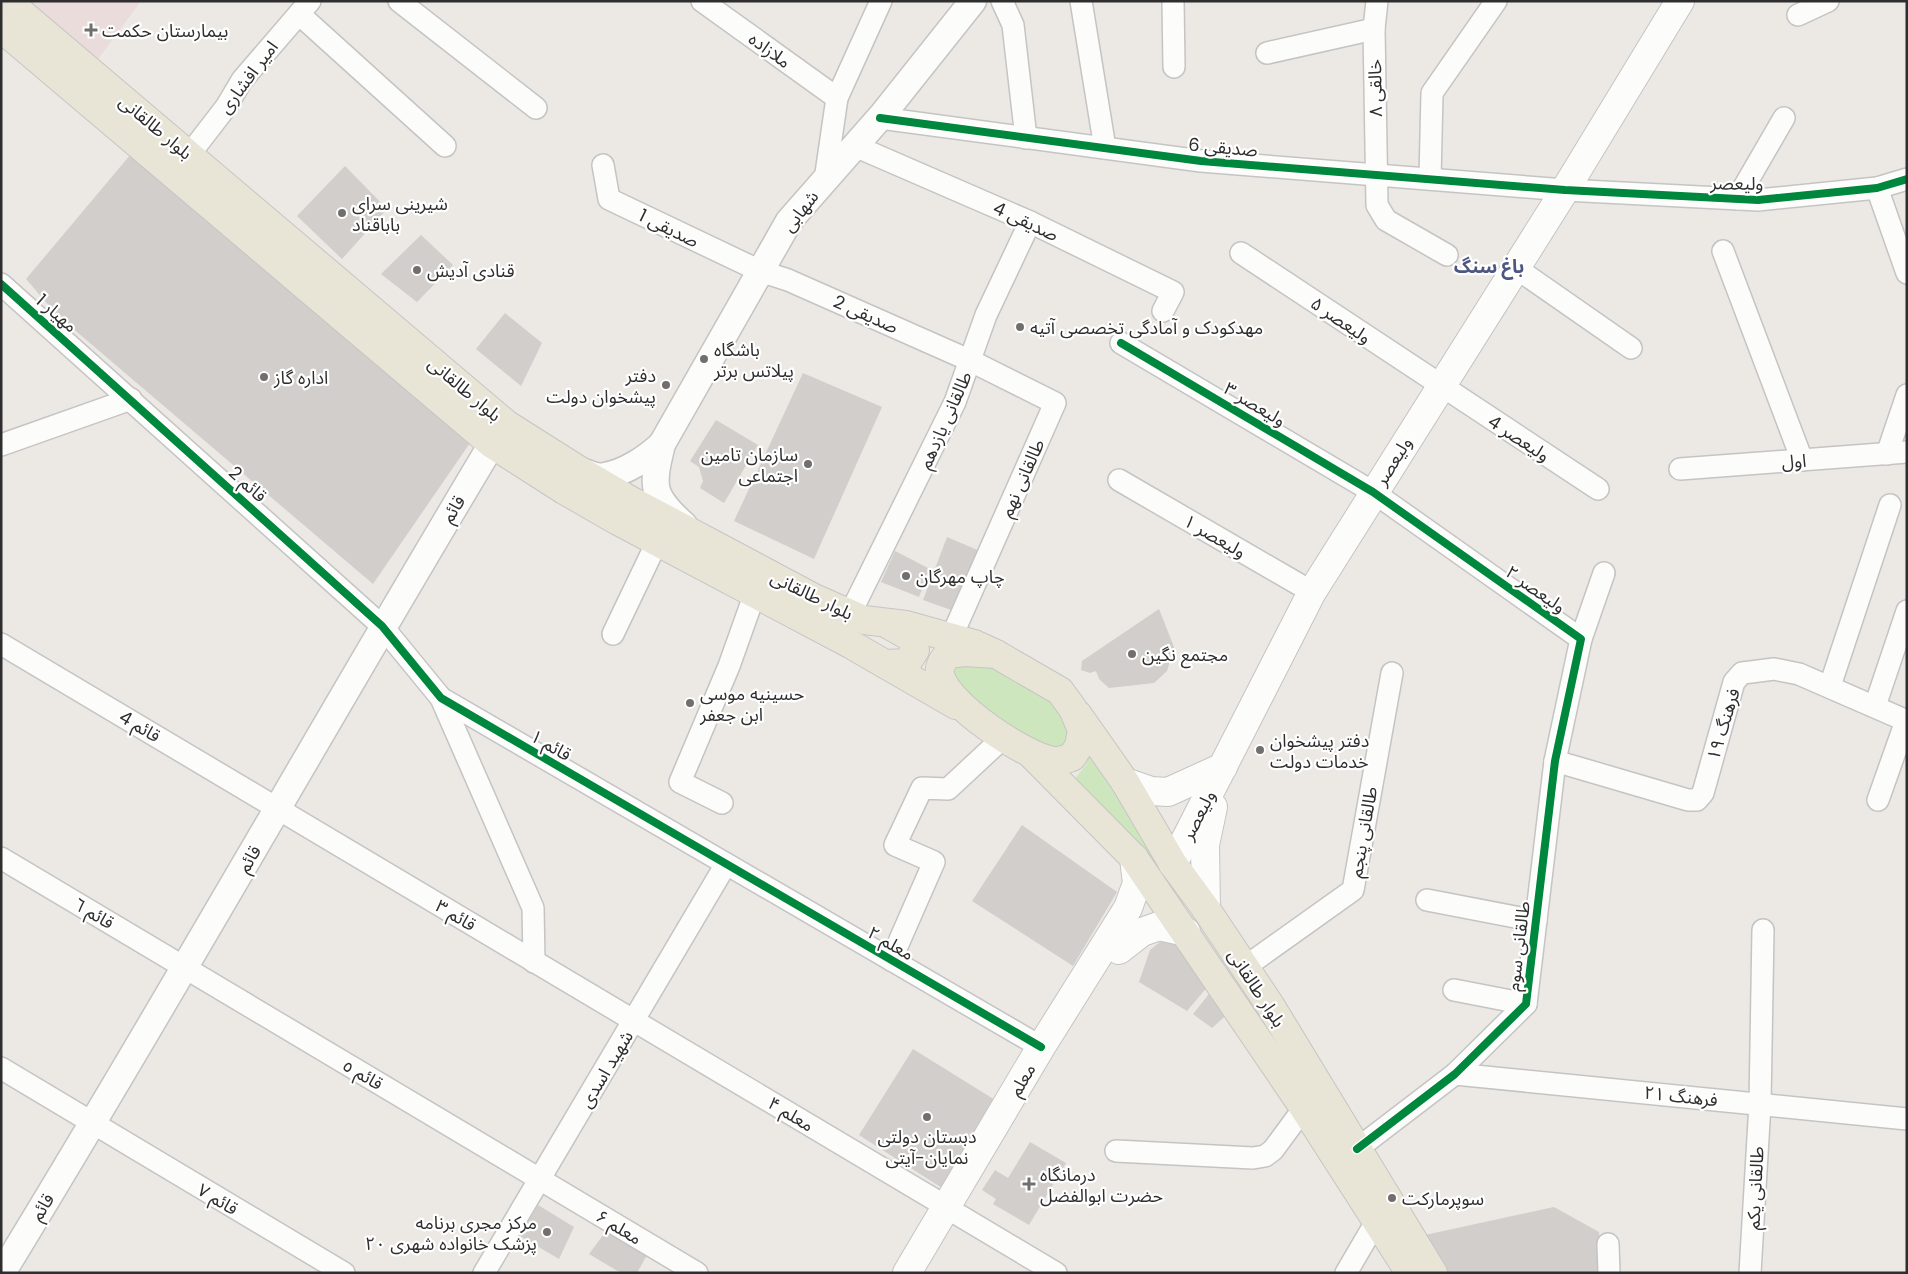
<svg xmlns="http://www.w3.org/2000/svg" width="1908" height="1274" font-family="Poppins,'Noto Sans Arabic',sans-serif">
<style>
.medical{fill:#e9dcdb}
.green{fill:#cee6be}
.building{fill:#d1cecb}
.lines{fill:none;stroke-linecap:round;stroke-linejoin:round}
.minor-casing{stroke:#c5c4c5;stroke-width:24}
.tertiary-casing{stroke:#c5c4c5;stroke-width:29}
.secondary-casing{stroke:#c5c4c5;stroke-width:30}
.primary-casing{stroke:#c6c5c4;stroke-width:30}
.minor{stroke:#fcfcfb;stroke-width:21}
.tertiary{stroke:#fcfcfb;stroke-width:26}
.secondary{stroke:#fcfcfb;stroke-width:28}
.primary{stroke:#e8e4d6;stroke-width:28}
.cycleway-casing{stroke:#fff;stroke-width:11}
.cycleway{stroke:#00873e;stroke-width:8}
.poi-dot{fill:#706f6e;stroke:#fff;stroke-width:2}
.labels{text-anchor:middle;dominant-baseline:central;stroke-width:4.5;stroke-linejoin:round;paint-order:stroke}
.poi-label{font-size:18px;fill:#2e2e2e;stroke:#fff;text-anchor:start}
.street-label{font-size:18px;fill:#2e2e2e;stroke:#fff}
.neighbourhood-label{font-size:19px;font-weight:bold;fill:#4d5680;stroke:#fff}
</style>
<rect width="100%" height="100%" fill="#ece8e4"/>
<polygon class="medical" points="28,1 141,1 98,59"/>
<g class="green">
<polygon points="974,658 1024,678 1069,716 1068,751 1052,754 998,725 949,676 954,660"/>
<polygon points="1093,749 1157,857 1154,862 1145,858 1073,781 1085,766"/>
</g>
<g class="building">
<polygon points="131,154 472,440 373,584 57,315 26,279"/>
<polygon points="345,166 387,209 342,259 297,216"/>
<polygon points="421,235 453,265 417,302 381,274"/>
<polygon points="505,313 542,343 521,386 476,349"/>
<polygon points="803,373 882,407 814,559 734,521"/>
<polygon points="716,420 758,445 724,503 700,488 703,481 699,467 690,461"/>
<polygon points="947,537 982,552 954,611 923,600"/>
<polygon points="895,551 930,569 919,597 881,582"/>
<polygon points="1159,609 1174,647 1167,671 1154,683 1109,688 1099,679 1096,671 1090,673 1081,670 1082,661"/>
<polygon points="1022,825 1117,892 1073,966 972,901"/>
<polygon points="1170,934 1214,979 1187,1011 1139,982 1150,950"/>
<polygon points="1217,984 1234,1008 1212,1028 1193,1014"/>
<polygon points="913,1049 995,1100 942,1188 859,1135"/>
<polygon points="1030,1142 1066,1163 1029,1225 993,1204 996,1199 982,1190 995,1170 1008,1178"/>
<polygon points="538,1205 574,1227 559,1259 520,1236"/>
<polygon points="1554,1207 1599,1232 1604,1273 1448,1273 1425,1235"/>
<polygon points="607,1230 648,1253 637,1273 621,1273 589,1254"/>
</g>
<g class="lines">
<defs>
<g id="minor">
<polyline points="399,1 536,108"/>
<polyline points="702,1 837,98"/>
<polyline points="1002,1 1013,25 1026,138"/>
<polyline points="1081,1 1105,148"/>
<polyline points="1173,1 1174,67"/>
<polyline points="1377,1 1374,29 1377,205 1386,220 1447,255"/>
<polyline points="299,14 445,146"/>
<polyline points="1798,15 1828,1"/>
<polyline points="1267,53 1374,29"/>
<polyline points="880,118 1201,161 1565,190 1758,200 1877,188 1907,179"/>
<polyline points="855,146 1030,222 1173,292 1163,311"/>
<polyline points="189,155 226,107 242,80 310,1"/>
<polyline points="603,165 609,199 760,271 788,280 971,361 1055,403 951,638"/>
<polyline points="1430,179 1432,93 1496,1"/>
<polyline points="825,180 837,98 881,1"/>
<polyline points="1877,188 1907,273"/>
<polyline points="1737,199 1784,118"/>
<polyline points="1723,251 1802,460"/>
<polyline points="1241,253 1598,489"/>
<polyline points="1516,268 1631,348"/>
<polyline points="1,284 382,626 441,698 1041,1047"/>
<polyline points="1121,343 1373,492 1581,639 1555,761 1526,1004 1455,1074 1357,1149"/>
<polyline points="1,445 131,399"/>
<polyline points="1887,454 1907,395"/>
<polyline points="1680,469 1907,452"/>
<polyline points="1119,480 1312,592"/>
<polyline points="850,614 955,402 986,315 1030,222"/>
<polyline points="613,634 657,542"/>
<polyline points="1581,639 1604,573"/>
<polyline points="1,644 947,1207"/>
<polyline points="1830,686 1890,505"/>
<polyline points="441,698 533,908 534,962"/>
<polyline points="1875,706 1907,611"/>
<polyline points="1555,761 1688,800 1697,800 1703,793 1734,682 1742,673 1751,672 1774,669 1799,674 1907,721"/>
<polyline points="1878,800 1906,721"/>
<polyline points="722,803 680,782 729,666 755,593"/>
<polyline points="1,858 697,1273"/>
<polyline points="1427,900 1536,921"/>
<polyline points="891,960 934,862 895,845 922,788 948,789 1004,737"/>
<polyline points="1245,967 1353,890 1392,673"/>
<polyline points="1454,990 1526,1004"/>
<polyline points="1,1068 344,1273"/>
<polyline points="1455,1074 1907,1119"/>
<polyline points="1116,1151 1253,1158 1265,1156 1273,1150 1304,1108"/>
<polyline points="957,1214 1056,1273"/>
<polyline points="1608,1244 1609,1273"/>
<polyline points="484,1273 726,864"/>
<polyline points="1346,1273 1377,1220"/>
<polyline points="1750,1273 1760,1104 1763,930"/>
</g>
<g id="tertiary">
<path d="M578,470C585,472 597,478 604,476C625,473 647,458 662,444"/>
<path d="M684,525C650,495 652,486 662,444L789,221L883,114L973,1"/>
<path d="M2,1273C170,999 327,719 492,444"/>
</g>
<g id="secondary">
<polyline points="1125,782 1151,791 1168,792 1223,767"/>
<polyline points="1173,864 1312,592 1565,190 1680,1"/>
<polyline points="1206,909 1205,845 1213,807"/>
<polyline points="1119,950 1142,932 1159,926 1186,932"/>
<polyline points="907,1273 1041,1047 1128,908 1137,883 1134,858"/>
</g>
<g id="primary">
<path d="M7,1L506,424L577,469L630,500L814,598L864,620L906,625L974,644L996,654L1060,691L1073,709L1082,730L1079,746L1072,757C1066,759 1059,762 1053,761C1024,756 947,705 940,675C938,667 943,660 948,654L965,652L996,654"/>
<polyline points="1,28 492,444 564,490 618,521 852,645 956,705"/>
<polyline points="885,664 907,663 915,650 912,638 889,625"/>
<polyline points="1078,715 1125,782 1173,864 1206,909 1270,1005 1433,1273"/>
<polyline points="1032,755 1134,858 1304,1108 1410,1273"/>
</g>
</defs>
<use href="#minor" class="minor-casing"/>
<use href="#tertiary" class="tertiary-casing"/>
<use href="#secondary" class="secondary-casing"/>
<use href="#primary" class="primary-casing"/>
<use href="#minor" class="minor"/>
<use href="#tertiary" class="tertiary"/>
<use href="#secondary" class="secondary"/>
<use href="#primary" class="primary"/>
<defs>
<g id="cycleway">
<polyline points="880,118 1201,161 1565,190 1758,200 1877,188 1907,179"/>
<polyline points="1,284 382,626 441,698 1041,1047"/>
<polyline points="1121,343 1373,492 1581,639 1555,761 1526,1004 1455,1074 1357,1149"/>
</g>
</defs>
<use href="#cycleway" class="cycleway-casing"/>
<use href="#cycleway" class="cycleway"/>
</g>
<g class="poi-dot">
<path d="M88.5 22.5h5v5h5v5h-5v5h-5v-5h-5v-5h5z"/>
<circle cx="342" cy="213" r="5"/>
<circle cx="417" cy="270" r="5"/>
<circle cx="1020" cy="327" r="5"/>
<circle cx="704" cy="359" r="5"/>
<circle cx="264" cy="377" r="5"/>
<circle cx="666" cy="385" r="5"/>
<circle cx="808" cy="464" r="5"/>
<circle cx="906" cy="576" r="5"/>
<circle cx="1132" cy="654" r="5"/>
<circle cx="690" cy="703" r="5"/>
<circle cx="1260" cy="750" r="5"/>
<circle cx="927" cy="1117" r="5"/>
<path d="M1026.5 1176.5h5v5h5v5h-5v5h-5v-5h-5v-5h5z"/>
<circle cx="1392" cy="1198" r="5"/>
<circle cx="547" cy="1232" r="5"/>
</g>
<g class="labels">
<g class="poi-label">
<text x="102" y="30">بیمارستان حکمت</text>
<text x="352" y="203">شیرینی سرای<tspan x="352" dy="21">باباقناد</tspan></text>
<text x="427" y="270">قنادی آدیش</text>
<text x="1030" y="327">مهدکودک و آمادگی تخصصی آتیه</text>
<text x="714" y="349">باشگاه<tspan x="714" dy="21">پیلاتس برتر</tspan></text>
<text x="656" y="375" text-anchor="end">دفتر<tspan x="656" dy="21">پیشخوان دولت</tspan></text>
<text x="274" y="377">اداره گاز</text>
<text x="798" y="454" text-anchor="end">سازمان تامین<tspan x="798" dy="21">اجتماعی</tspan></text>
<text x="916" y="576">چاپ مهرگان</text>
<text x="1142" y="654">مجتمع نگین</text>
<text x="700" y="693">حسینیه موسی<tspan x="700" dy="21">ابن جعفر</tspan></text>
<text x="1270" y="740">دفتر پیشخوان<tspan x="1270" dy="21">خدمات دولت</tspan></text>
<text x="927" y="1136" text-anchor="middle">دبستان دولتی<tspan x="927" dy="21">نمایان-آیتی</tspan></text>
<text x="1040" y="1174">درمانگاه<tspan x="1040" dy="21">حضرت ابوالفضل</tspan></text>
<text x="1402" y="1198">سوپرمارکت</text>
<text x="537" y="1222" text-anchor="end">مرکز مجری برنامه<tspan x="537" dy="21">پزشک خانواده شهری ٢٠</tspan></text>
</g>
<g class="street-label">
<text transform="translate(770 50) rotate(36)">ملازاده</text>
<text transform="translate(248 77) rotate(-53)">امیر افشاری</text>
<text transform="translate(1375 88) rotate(-91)">خالقی ۸</text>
<text transform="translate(156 127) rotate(40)">بلوار طالقانی</text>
<text transform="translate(1223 147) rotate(5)">صدیقی 6</text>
<text transform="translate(1737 183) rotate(1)">ولیعصر</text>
<text transform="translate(800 211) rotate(-52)">شهابی</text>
<text transform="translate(1026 221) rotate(25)">صدیقی 4</text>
<text transform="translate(669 228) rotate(26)">صدیقی 1</text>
<text transform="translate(57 313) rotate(41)">مهیار 1</text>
<text transform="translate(866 314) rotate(24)">صدیقی 2</text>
<text transform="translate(1341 320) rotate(34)">ولیعصر ۵</text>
<text transform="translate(465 389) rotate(40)">بلوار طالقانی</text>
<text transform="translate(1255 404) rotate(31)">ولیعصر ٣</text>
<text transform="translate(945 420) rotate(-66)">طالقانی یازدهم</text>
<text transform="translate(1519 438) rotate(33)">ولیعصر 4</text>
<text transform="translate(1393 461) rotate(-58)">ولیعصر</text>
<text transform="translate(1794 461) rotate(-4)">اول</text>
<text transform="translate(1022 478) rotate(-66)">طالقانی نهم</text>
<text transform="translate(248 484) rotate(42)">قائم 2</text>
<text transform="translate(453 509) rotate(-59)">قائم</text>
<text transform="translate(1215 536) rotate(30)">ولیعصر ١</text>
<text transform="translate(1536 589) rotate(35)">ولیعصر ٢</text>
<text transform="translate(812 595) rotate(26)">بلوار طالقانی</text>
<text transform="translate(1723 724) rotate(-73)">فرهنگ ۱۹</text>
<text transform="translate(140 726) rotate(31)">قائم 4</text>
<text transform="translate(551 745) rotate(30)">قائم ١</text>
<text transform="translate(1198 815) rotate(-63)">ولیعصر</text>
<text transform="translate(1363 832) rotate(-80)">طالقانی پنجم</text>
<text transform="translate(249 859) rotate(-60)">قائم</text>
<text transform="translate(94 913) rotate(31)">قائم ٦</text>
<text transform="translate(456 915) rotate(31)">قائم ٣</text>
<text transform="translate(891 943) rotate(30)">معلم ٢</text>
<text transform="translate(1518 946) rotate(-83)">طالقانی سوم</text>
<text transform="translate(1257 988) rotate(57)">بلوار طالقانی</text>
<text transform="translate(606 1069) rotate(-59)">شهید اسدی</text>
<text transform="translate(363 1074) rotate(31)">قائم ٥</text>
<text transform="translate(1022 1080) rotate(-60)">معلم</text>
<text transform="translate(1681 1096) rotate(6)">فرهنگ ۲۱</text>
<text transform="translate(791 1114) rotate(31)">معلم ۴</text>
<text transform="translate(1755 1188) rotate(-87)">طالقانی یکم</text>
<text transform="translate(218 1199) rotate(31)">قائم ٧</text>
<text transform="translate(42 1207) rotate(-59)">قائم</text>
<text transform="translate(619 1227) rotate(31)">معلم ۶</text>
</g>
<g class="neighbourhood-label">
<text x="1489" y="266">باغ سنگ</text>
</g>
</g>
<rect width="1908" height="1274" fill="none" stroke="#2e2e2e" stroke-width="5"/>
</svg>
